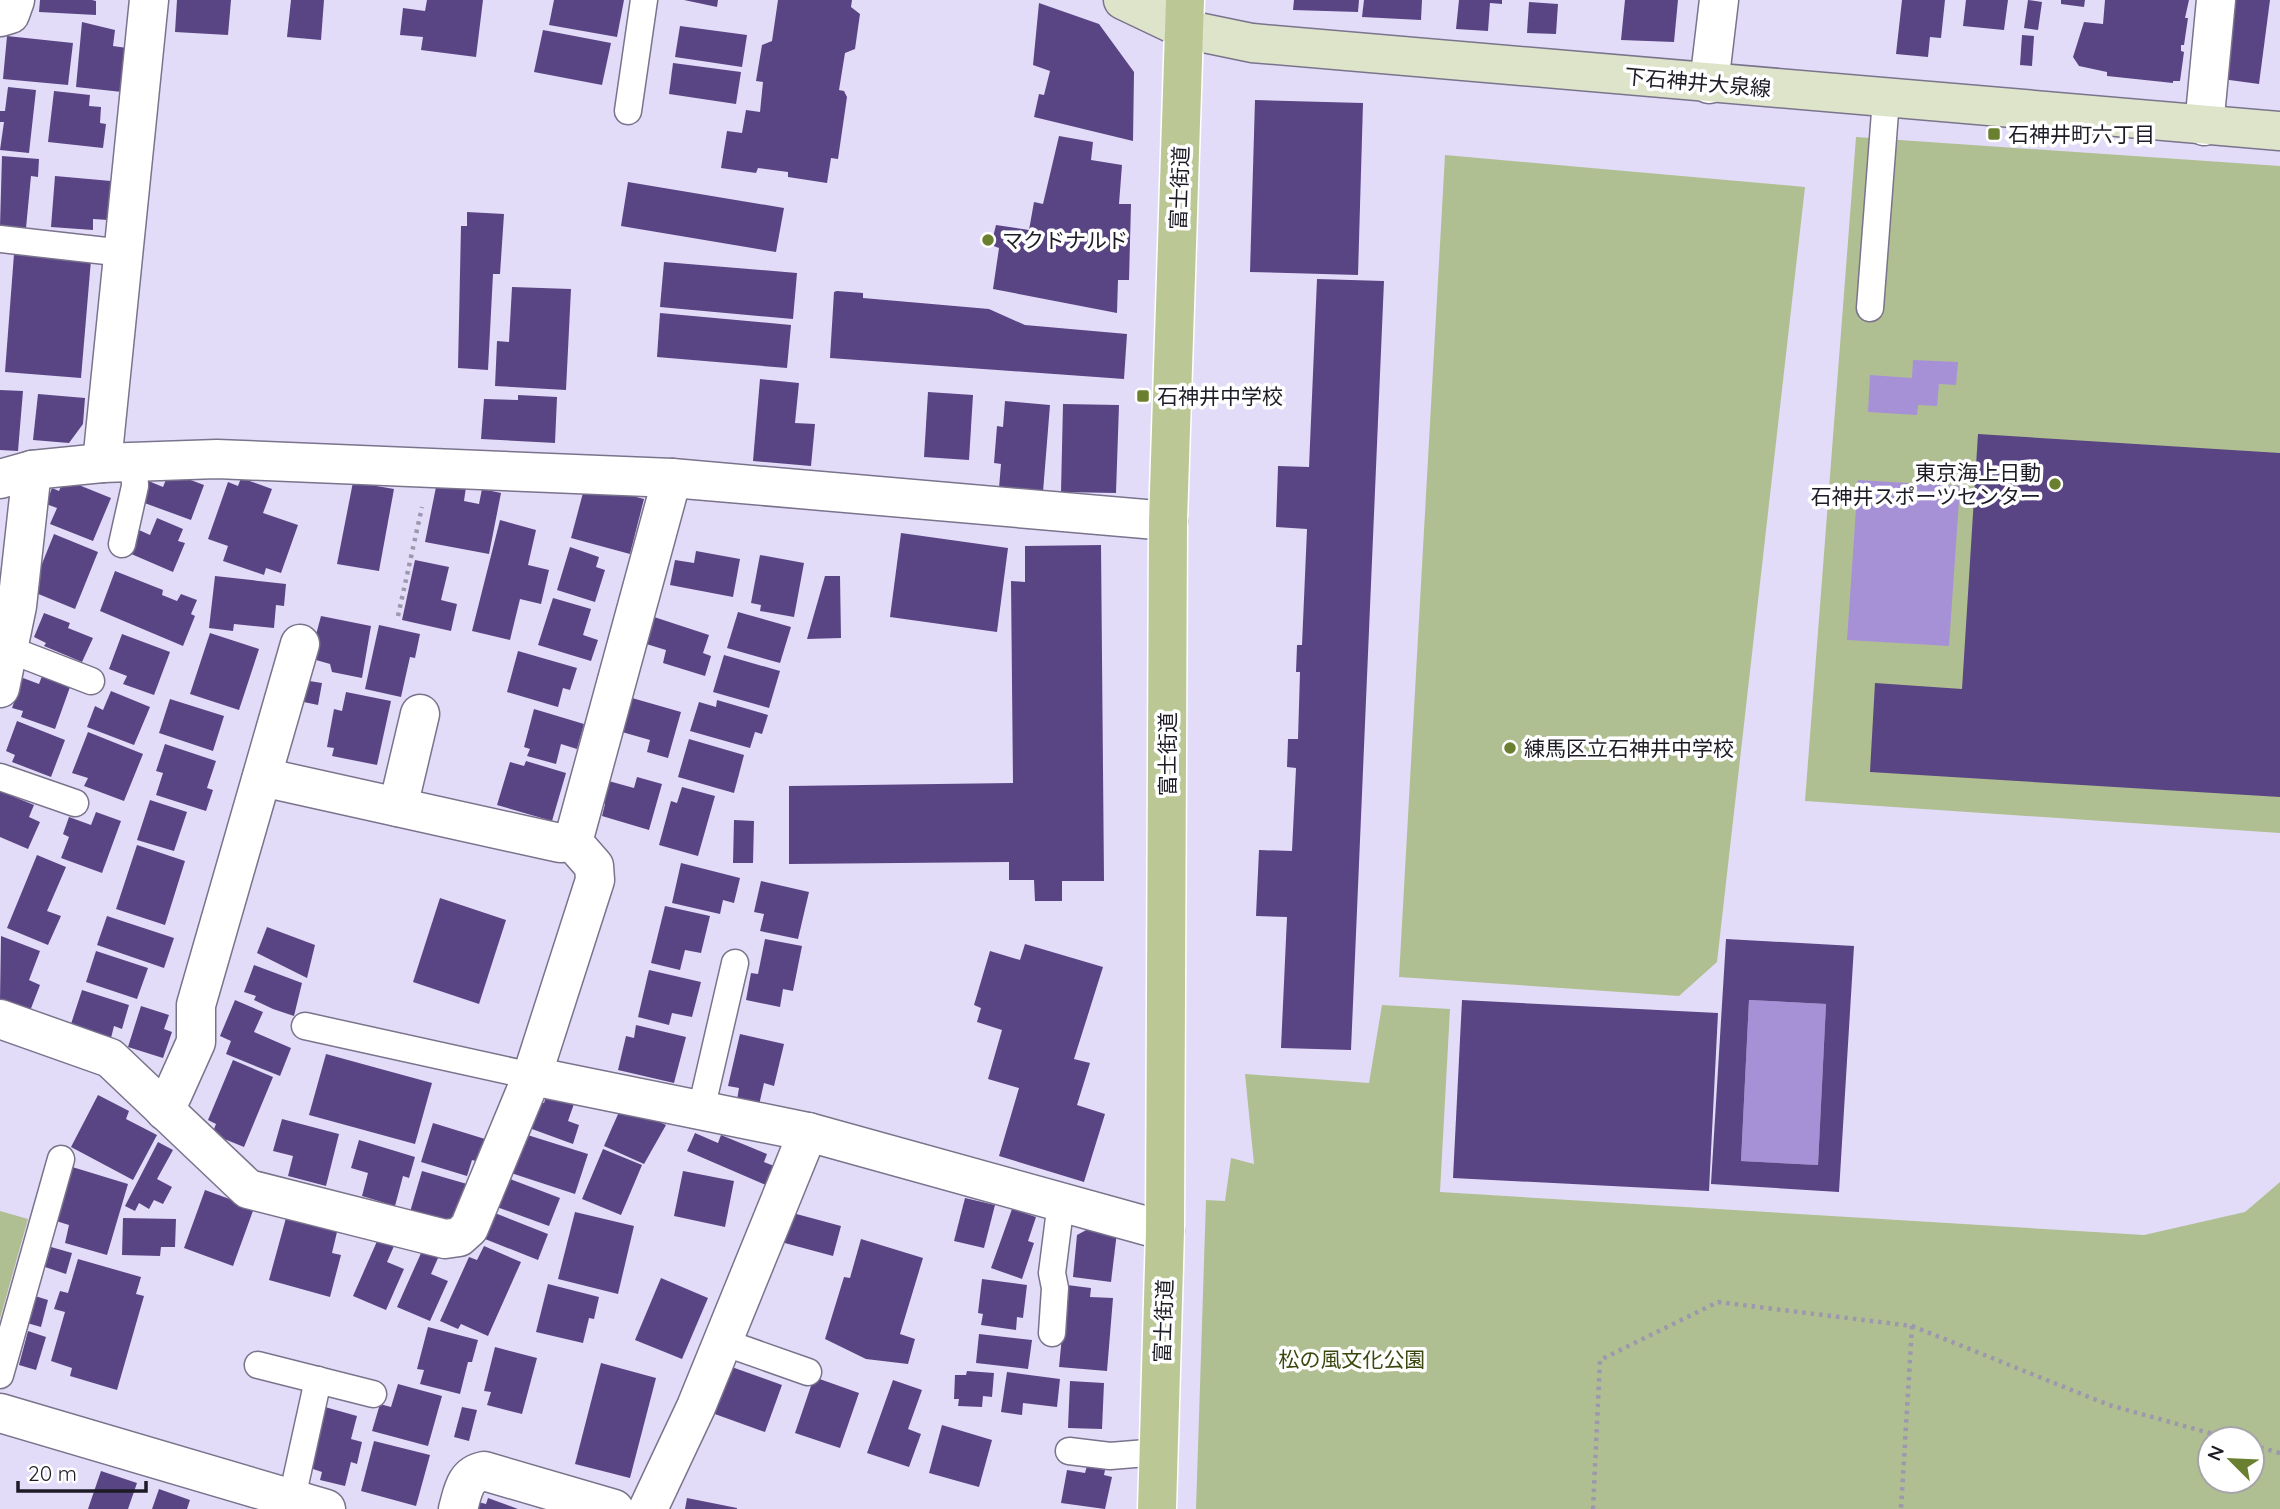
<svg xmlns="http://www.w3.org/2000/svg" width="2280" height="1509" font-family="Quicksand,'Noto Sans JP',sans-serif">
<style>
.green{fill:#b0bf91;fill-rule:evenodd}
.water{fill:#a691d7}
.building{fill:#5a4584;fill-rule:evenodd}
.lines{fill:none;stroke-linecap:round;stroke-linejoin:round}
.lane-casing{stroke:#7a738c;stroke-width:29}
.street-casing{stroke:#7a738c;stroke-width:41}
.secondary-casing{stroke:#7a738c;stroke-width:41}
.primary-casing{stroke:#fff;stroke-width:41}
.path{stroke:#9d98ad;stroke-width:4.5;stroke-dasharray:3.5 5;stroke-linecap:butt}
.lane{stroke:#fff;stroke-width:26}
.street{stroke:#fff;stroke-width:38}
.secondary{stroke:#dde4ca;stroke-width:38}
.primary{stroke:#bbc895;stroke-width:38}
.poi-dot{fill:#6b7f30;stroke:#fff;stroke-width:2.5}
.labels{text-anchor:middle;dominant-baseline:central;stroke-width:7;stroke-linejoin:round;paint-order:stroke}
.street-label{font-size:21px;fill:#1d1b25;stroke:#fff}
.poi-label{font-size:21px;fill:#1d1b25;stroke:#fff;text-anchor:start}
.park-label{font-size:21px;fill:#3a470f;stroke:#fff}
</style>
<rect width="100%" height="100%" fill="#e3dcf8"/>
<g class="green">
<polygon points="1856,137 2280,166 2280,833 1805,801"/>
<polygon points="1445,155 1805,187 1717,962 1679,996 1399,977"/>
<path d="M1382,1005L1450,1009L1440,1192L2144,1235L2245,1212L2280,1182V1509H1196L1206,1200L1225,1201L1231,1158L1254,1164L1245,1074L1369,1083ZM2210,1439H2252V1481H2210Z"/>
<polygon points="0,1211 28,1219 0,1319"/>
</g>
<g class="water">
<polygon points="1913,360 1958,362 1956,385 1939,384 1937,406 1918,405 1917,415 1868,412 1870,375 1912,378"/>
<polygon points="1858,480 1960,486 1949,646 1847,640"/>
<polygon points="1749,1000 1826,1004 1818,1165 1741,1161"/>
</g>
<g class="building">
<polygon points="40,0 92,0 96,1 96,15 39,12"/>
<polygon points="177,0 231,0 228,35 175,32"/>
<polygon points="291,0 324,0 321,40 287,37"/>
<polygon points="427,0 483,0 476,57 421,50 423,37 400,35 403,8 425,11"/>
<polygon points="554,0 624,0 617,37 549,25"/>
<polygon points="684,0 718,0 717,7"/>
<polygon points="778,0 852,0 851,7 860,14 855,49 845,53 839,90 844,91 847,97 838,159 831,158 827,183 788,177 788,172 758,168 756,173 721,168 727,131 742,133 746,110 760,112 763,82 756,81 762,45 772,41"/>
<polygon points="1294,0 1359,0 1358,12 1293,10"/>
<polygon points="1364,0 1422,0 1421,20 1362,17"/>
<polygon points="1459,0 1502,0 1502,4 1490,3 1488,31 1456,29"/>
<polygon points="1625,0 1678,0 1674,42 1621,40"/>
<polygon points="1902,0 1945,0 1941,38 1930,37 1928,57 1896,54"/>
<polygon points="1966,0 2008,0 2004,30 1963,26"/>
<polygon points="2028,0 2042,2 2038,30 2024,28"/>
<polygon points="2061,0 2085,0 2084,7 2061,4"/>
<polygon points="2105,0 2189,0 2185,18 2188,18 2184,45 2181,45 2181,51 2184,52 2180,81 2173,81 2173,83 2107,76 2107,72 2079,66 2073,57 2084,22 2103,24"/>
<polygon points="2232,0 2270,0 2259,84 2222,79"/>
<polygon points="1529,2 1558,4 1556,34 1527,33"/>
<polygon points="1039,3 1099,24 1134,72 1133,141 1034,117 1039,94 1044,95 1050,71 1033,65"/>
<polygon points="82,22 115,30 113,46 127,48 122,92 76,87"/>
<polygon points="680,26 747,35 742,67 675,57"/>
<polygon points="543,30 611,43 602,85 534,72"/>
<polygon points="2022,35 2034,36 2032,66 2020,65"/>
<polygon points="7,36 73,43 68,85 3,79"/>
<polygon points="673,63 741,72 736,104 669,94"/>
<polygon points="8,87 36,90 29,153 0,150 4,122 0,122 0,111 5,111"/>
<polygon points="54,91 90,95 89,106 101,107 100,123 106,124 103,148 48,142"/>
<polygon points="1255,100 1363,103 1358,275 1250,272"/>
<polygon points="1059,136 1093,142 1091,160 1122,165 1119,204 1131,204 1129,280 1118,280 1117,313 993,289 999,248 991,245 996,225 1029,230 1034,202 1043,204"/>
<polygon points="2,156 39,159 38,177 31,176 26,228 0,226"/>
<polygon points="55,176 111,181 108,220 93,219 93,230 51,227"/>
<polygon points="628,182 784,208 776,252 621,226"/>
<polygon points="467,212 504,214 500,274 493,274 488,370 458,368 461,226 467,226"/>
<polygon points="14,254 91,260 81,378 5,372"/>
<polygon points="664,262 797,273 793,319 660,307"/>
<polygon points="1317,279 1384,281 1351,1050 1281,1048 1287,917 1256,916 1259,850 1292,851 1296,768 1287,767 1288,739 1298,739 1300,672 1296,672 1297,645 1302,645 1307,529 1276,527 1278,466 1309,467"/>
<polygon points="512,287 571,289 566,390 495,386 497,341 509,342"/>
<polygon points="837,291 863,293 863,298 989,309 1025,325 1127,334 1124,379 830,358 834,292"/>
<polygon points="660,313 791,325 787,368 657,357"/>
<polygon points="760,379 799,383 795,423 815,424 811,466 753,461"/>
<polygon points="0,390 23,391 18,451 0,450"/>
<polygon points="928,392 973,395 969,460 924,457"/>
<polygon points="38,394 85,398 83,424 69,443 33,440"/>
<polygon points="518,395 557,397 555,443 481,439 484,399 518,400"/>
<polygon points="1005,401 1050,405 1043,492 999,488 1001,464 994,463 997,426 1003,427"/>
<polygon points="1063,404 1119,405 1116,493 1061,492"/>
<polygon points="1978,434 2280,453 2280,797 1870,772 1875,683 1962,689"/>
<polygon points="169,472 204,485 191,520 139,501 146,480 163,487"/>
<polygon points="241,478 272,489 263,513 298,525 281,573 266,568 264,575 223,561 228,546 208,539 228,482 238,486"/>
<polygon points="64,479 111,498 93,541 50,524 57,508 46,504 52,488 59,491"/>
<polygon points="353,482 394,489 379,571 337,564"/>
<polygon points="437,482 466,487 464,501 479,504 482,489 501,493 489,554 425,542"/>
<polygon points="584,489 605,489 644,499 630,554 571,538"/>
<polygon points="157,518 183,529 178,541 185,543 173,572 129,553 139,530 150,535"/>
<polygon points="500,520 536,530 528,565 549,570 541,604 520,599 510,640 472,631"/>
<polygon points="901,533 1008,548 997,632 890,617"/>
<polygon points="54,534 98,552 75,609 31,591"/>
<polygon points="1101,545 1104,881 1062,881 1062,901 1035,901 1034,880 1009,880 1009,862 789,864 789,786 1013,783 1011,581 1025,582 1025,546"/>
<polygon points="570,547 599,557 596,567 605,570 595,602 557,590"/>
<polygon points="696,551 740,559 733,597 670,585 675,560 694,563"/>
<polygon points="760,555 804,563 794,617 760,611 761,605 751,603"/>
<polygon points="415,560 449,567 441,600 457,604 451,631 402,620"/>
<polygon points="115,571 163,590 162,595 177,601 181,594 197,600 191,614 195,616 183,646 100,611"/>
<polygon points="215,576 286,584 284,606 276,605 274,628 234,624 233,631 209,628"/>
<polygon points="825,576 840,576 841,638 807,639"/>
<polygon points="553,598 591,609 583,635 598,640 591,661 538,645"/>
<polygon points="738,612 791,627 780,663 727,648"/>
<polygon points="44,613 70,623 68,628 93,638 82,662 44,646 46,643 34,637"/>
<polygon points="321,616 371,626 362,678 332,672 330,664 316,660 317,647 313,646"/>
<polygon points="651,616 709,635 703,653 711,656 705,676 663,663 666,650 643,643"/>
<polygon points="379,625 420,634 415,658 410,657 401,697 365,689"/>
<polygon points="210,633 259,649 239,710 190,694"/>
<polygon points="122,634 170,652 154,695 123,684 127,676 109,669"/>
<polygon points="518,651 577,668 570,690 563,688 558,707 507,692"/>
<polygon points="724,655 780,671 769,708 713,692"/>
<polygon points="42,676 70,687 55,729 21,717 23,711 12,708 23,678 39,684"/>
<polygon points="303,680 322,683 318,705 299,701"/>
<polygon points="111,691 150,707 134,745 87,727 95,706 103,710"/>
<polygon points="346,692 391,701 377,765 332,756 334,748 327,747 334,709 342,711"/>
<polygon points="632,698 681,712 668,758 647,752 650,740 622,732"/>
<polygon points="170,699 224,716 213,751 159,733"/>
<polygon points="717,700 768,715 762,734 755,732 750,748 690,731 699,702 716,707"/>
<polygon points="534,709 584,724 577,749 561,744 556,764 527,756 530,749 524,747"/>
<polygon points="17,721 65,740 51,777 12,762 15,755 6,751"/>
<polygon points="88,732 143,754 124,801 84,786 88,778 72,773"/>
<polygon points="689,739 744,755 734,793 678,777"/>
<polygon points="165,744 216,761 207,788 213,790 206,811 156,795 163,773 156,771"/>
<polygon points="526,761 566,773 552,821 497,805 510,762 524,766"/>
<polygon points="637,777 662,784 649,830 602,816 605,804 598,802 605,780 634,788"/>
<polygon points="682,787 715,796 698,856 659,845 671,801 677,803"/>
<polygon points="0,791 34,805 29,817 40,822 28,849 0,837"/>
<polygon points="150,800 187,812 174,851 137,840"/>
<polygon points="96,812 121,821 102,873 61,858 69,837 63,834 69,817 91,825"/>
<polygon points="734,820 754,821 753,863 733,863"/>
<polygon points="137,845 185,861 165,925 116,909"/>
<polygon points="37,855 66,867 47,911 61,916 48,945 7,928"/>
<polygon points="681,863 740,878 734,903 723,900 720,914 672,903"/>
<polygon points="761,881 809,892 798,939 760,931 764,914 754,912"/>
<polygon points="440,898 506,920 479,1004 413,982"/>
<polygon points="665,906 710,916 701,953 685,950 680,970 651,963"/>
<polygon points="107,916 174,938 164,968 97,945"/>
<polygon points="267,927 315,945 307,978 257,953"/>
<polygon points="1,936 40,951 29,980 40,985 30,1011 0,1000"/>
<polygon points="765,939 802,946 793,991 783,989 780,1007 746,1000 751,973 758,974"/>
<path d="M1726,939L1854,946L1839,1192L1711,1184ZM1749,1000L1826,1004L1818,1165L1741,1161Z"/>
<polygon points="1025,944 1103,967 1074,1059 1090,1063 1077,1105 1105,1114 1084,1182 999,1156 1019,1088 988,1079 1002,1030 977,1022 981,1008 974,1005 990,951 1020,960"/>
<polygon points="96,951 148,968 137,999 86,982"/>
<polygon points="254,965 302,983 294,1016 273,1009 254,1000 256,996 244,992"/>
<polygon points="649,970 701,982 692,1017 672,1013 669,1025 638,1017"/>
<polygon points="82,990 129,1005 122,1029 114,1026 111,1038 71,1024"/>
<polygon points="235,1000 263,1012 254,1032 291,1048 280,1076 226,1054 231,1041 220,1036"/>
<polygon points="1462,1000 1718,1013 1709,1191 1453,1178"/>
<polygon points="141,1006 169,1015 164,1029 172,1032 163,1058 128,1047"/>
<polygon points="636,1025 686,1037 674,1083 618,1070 626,1036 634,1038"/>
<polygon points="740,1034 784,1044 774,1086 764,1083 759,1105 737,1100 739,1088 728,1086"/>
<polygon points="326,1054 432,1083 415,1144 309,1115"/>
<polygon points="233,1060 273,1077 244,1147 212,1134 216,1124 208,1120"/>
<polygon points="548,1090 576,1098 568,1121 579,1125 573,1144 521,1125 534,1100 544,1103"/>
<polygon points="98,1095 129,1111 126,1119 157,1135 133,1180 71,1147"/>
<polygon points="622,1105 666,1125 644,1164 604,1146"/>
<polygon points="282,1119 339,1134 326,1186 288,1176 293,1156 273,1151"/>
<polygon points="433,1123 485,1139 479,1162 472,1160 467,1176 421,1162"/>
<polygon points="518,1132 588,1154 575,1194 505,1171"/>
<polygon points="695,1133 718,1143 721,1135 767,1154 764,1162 774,1166 766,1185 687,1151"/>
<polygon points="359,1140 415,1157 409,1178 403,1176 395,1206 362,1196 368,1173 351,1168"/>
<polygon points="158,1142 173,1150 157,1179 172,1187 163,1204 154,1200 149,1209 139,1203 135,1211 125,1206"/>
<polygon points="603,1149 642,1165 621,1215 582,1199"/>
<polygon points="69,1166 128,1184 107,1255 65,1243 69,1225 53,1220"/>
<polygon points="422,1171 467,1184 454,1225 410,1212"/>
<polygon points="683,1171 734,1181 725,1227 674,1216"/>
<polygon points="505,1177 560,1198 549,1226 494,1206"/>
<polygon points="205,1190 254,1208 233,1266 184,1248"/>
<polygon points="965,1198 995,1205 984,1248 954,1241"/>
<polygon points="1012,1209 1036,1217 1028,1241 1034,1243 1022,1279 991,1268"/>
<polygon points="490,1211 548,1234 538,1260 480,1237"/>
<polygon points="575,1212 634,1226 618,1294 558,1279"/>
<polygon points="789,1212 841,1226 833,1256 781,1242"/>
<polygon points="123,1218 176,1219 175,1247 161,1247 160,1256 122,1255"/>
<polygon points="286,1218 337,1232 332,1253 341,1255 330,1297 269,1280"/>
<polygon points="1090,1228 1117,1232 1111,1282 1073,1277 1077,1235"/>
<polygon points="378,1239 394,1246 387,1262 404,1269 386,1310 353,1296"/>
<polygon points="861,1239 923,1258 900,1334 915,1339 908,1364 866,1359 825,1339 844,1277 850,1278"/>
<polygon points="484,1246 521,1262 488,1336 461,1324 458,1329 440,1321 469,1257 477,1260"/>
<polygon points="51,1247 72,1253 66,1274 45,1267"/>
<polygon points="422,1251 438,1258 431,1274 448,1281 430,1321 397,1307"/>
<polygon points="78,1259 141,1277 136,1294 144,1296 117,1390 70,1376 72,1368 51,1361 65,1312 54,1309 60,1291 68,1293"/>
<polygon points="661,1278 708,1298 682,1359 635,1340"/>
<polygon points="982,1279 1027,1285 1023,1318 1017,1317 1016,1330 981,1325 983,1314 978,1313"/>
<polygon points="548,1284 599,1297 594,1319 589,1318 583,1343 536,1332"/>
<polygon points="1067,1285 1091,1288 1090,1297 1113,1298 1107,1371 1059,1367"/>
<polygon points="35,1296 48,1300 41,1327 27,1323"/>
<polygon points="428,1327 478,1340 472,1362 468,1362 460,1394 420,1384 424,1370 417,1369"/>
<polygon points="28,1331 46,1337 36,1370 19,1365"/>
<polygon points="979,1334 1032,1340 1028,1369 976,1363"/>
<polygon points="495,1347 537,1358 522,1414 487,1405 491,1392 484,1391"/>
<polygon points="601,1363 656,1378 630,1478 575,1464"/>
<polygon points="729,1366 782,1385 765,1432 712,1413"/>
<polygon points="967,1371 994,1373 992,1397 983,1396 982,1407 958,1406 959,1399 954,1399 955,1375 966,1375"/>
<polygon points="1007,1372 1060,1379 1057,1407 1023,1403 1022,1415 1001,1412"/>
<polygon points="814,1377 859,1393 840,1448 795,1433"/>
<polygon points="893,1380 922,1390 908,1429 921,1434 909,1467 867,1453"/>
<polygon points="1070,1381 1104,1383 1102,1429 1068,1428"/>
<polygon points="398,1384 442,1396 428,1446 372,1431 380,1404 391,1407"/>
<polygon points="325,1407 357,1416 351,1439 362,1442 357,1464 351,1462 345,1486 320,1480 322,1472 310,1468"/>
<polygon points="462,1407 477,1410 469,1441 454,1437"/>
<polygon points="942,1425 992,1440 979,1487 929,1473"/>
<polygon points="374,1441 430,1455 416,1506 361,1491"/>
<polygon points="1087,1466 1105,1470 1104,1475 1112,1477 1105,1509 1061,1503 1067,1470 1085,1473"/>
<polygon points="101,1471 137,1483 128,1509 88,1509"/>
<polygon points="159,1489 190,1500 187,1509 152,1509"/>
<polygon points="488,1498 518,1509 476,1509 478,1502 486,1504"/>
<polygon points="687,1498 737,1508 737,1509 685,1509"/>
</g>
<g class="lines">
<defs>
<g id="lane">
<polyline points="628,111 644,0"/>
<polyline points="0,239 124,253"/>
<polyline points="1870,308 1886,99"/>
<polyline points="122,544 135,486 134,462"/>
<polyline points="8,649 91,681"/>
<polyline points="0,777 75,803"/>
<polyline points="305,1026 532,1076"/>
<polyline points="701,1110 735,963"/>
<polyline points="1052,1333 1055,1288 1052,1273 1061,1202"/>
<polyline points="723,1342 808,1372"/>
<polyline points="258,1365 373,1394"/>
<polyline points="0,1375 61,1159"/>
<polyline points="1069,1451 1110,1456 1159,1452"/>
<polyline points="292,1498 318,1380"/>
</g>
<g id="street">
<polyline points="0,17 10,14 15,0"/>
<polyline points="1709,84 1719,0"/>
<polyline points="2204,126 2216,0"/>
<polyline points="102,463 149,0"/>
<polyline points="0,479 32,470 102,463 217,459 672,478 1168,521"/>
<polyline points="0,688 17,606 32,470"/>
<polyline points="398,807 420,714"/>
<polyline points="573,842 672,478"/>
<polyline points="0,1019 110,1058 248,1189 445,1239 459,1237 469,1228 532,1076 595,880 594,866 573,842 560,843 262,777"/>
<polyline points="532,1076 808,1132 1165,1231"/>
<polyline points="165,1111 196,1042 196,1005 300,644"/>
<polyline points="0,1413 326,1509"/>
<path d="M458,1509C463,1492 464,1475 484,1471L614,1509"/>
<polyline points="648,1509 696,1407 808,1132"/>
</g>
<polyline id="secondary" points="1123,0 1184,29 1252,43 2280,131"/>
<polyline id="primary" points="1157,1509 1165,1231 1168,521 1185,0"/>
</defs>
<use href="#lane" class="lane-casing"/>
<use href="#street" class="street-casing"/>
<use href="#secondary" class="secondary-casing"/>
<use href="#primary" class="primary-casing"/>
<g class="path">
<polyline points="398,616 422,507"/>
<polyline points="1912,1326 2109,1405 2231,1439"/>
<polyline points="2252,1445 2280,1453"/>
<polyline points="1593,1509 1600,1360 1718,1302 1912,1326 1901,1509"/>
</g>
<use href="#lane" class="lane"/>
<use href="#street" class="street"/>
<use href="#secondary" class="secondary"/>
<use href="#primary" class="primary"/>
</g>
<g class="poi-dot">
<rect x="1987" y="127" width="14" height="14" rx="3.5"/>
<circle cx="988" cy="240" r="7"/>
<rect x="1136" y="389" width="14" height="14" rx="3.5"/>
<circle cx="2055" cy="484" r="7"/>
<circle cx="1510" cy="748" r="7"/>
</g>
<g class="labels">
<g class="street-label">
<text transform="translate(1698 82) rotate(5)">下石神井大泉線</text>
<text transform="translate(1179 188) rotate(-88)">富士街道</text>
<text transform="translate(1167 754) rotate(-90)">富士街道</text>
<text transform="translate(1163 1321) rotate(-88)">富士街道</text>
</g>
<g class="poi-label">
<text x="2008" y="134">石神井町六丁目</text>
<text x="1002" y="240">マクドナルド</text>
<text x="1157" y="396">石神井中学校</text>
<text x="2041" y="472" text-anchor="end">東京海上日動<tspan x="2041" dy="24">石神井スポーツセンター</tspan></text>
<text x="1524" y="748">練馬区立石神井中学校</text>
</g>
<g class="park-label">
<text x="1352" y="1359">松の風文化公園</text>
</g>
</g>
<g transform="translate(2231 1460) rotate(294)"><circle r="33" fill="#ffffff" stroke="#a5a4a8" stroke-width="2"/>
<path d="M0-5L12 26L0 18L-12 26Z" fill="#6b7f30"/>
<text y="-10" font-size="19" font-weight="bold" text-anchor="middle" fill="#1d1b25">N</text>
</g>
<path d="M18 1481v10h128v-10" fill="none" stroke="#1d1b25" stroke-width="3.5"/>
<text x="28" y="1481" font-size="21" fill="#1d1b25" stroke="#ffffff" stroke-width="5" paint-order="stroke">20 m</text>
</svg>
